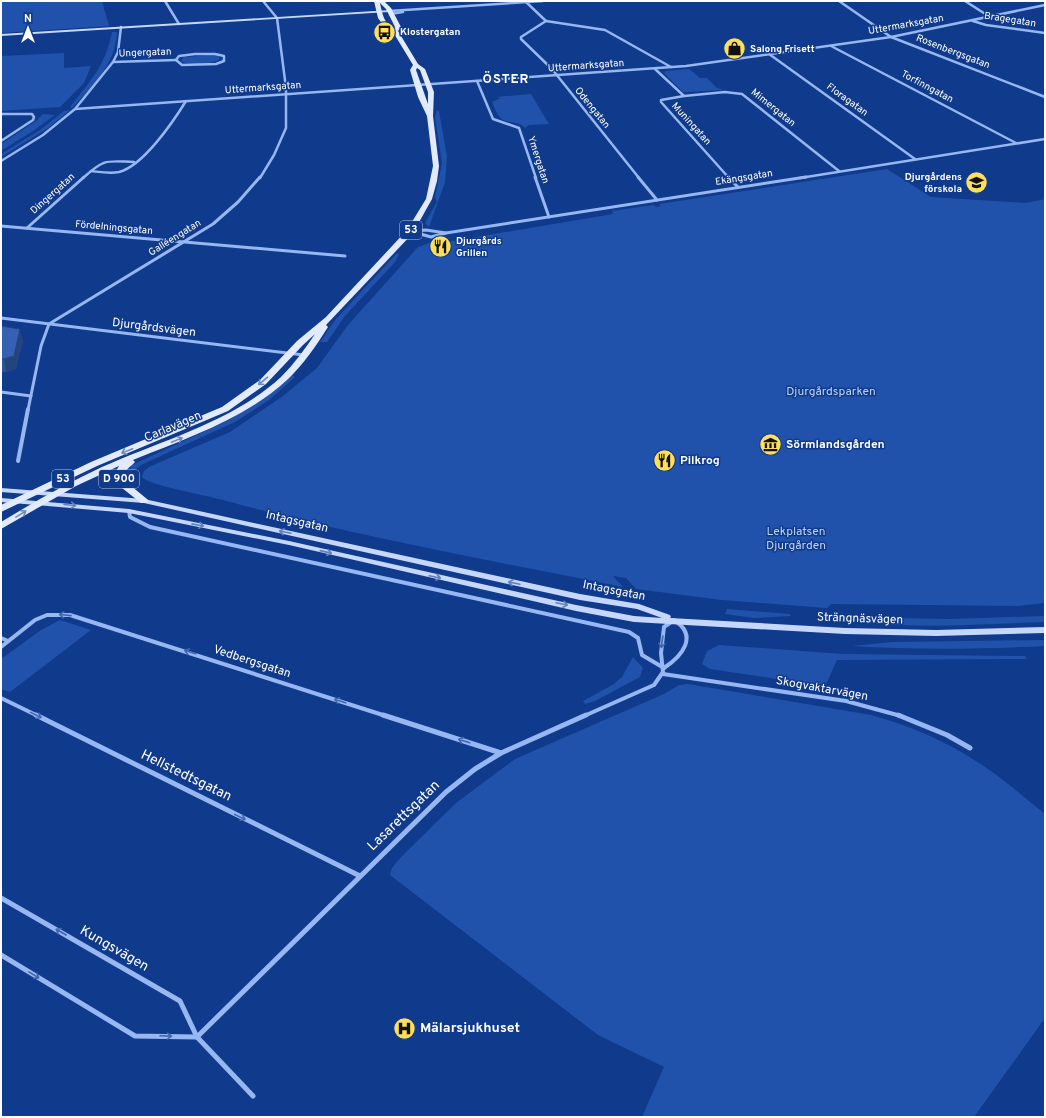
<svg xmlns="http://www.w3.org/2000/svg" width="1046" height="1118" font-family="Overpass,sans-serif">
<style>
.green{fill:#2152ab}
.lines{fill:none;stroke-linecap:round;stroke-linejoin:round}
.street-far3{stroke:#96b7f2;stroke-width:2.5}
.street-far2{stroke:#96b7f2;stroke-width:3}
.street-far1{stroke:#96b7f2;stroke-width:4}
.street{stroke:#96b7f2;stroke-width:5}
.secondary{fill:#c5d7fc;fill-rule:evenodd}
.primary{fill:#e1eaff;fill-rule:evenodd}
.wall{fill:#2d539a}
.shaded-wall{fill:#24447d}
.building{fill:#3461b3;stroke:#24447d}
.oneway{stroke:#6e89bf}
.oneway2{stroke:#6181be}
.oneway3{stroke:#3f66af}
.labels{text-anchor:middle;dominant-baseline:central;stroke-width:3;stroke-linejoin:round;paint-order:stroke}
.far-street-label{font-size:10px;fill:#fff;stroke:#103a8b}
.far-poi-label{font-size:10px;font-weight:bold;fill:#fff;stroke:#103a8b;text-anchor:start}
.shield{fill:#103a8b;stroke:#b7c4dc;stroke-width:1}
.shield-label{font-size:11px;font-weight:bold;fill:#fff}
.street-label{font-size:12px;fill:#fff;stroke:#103a8b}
.park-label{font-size:12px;fill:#bdd4fd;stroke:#103a8b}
.poi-label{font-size:12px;font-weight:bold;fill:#fff;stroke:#103a8b;text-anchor:start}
.far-district-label{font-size:13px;font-weight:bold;letter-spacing:1px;fill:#fff;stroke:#103a8b}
.near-street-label{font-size:14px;fill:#fff;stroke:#103a8b}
.near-poi-label{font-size:14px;font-weight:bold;fill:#fff;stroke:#103a8b;text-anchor:start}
</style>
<rect width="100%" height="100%" fill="#103a8b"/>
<g class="green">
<polygon points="1,1 102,1 109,26 1,33"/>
<path d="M112,32H117C115,65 94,84 72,108L70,107C90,82 106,64 112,32Z"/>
<polygon points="64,53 64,68 91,66 84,83 60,107 1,111 1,56"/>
<path d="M216,55L219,57V60C212,64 186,66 181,61L183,57Z"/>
<polygon points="689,69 700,78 707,78 717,88 724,90 683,92 664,73 666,71"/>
<path d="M531,94L549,124L529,125L525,128C519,120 505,125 499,116C496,113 494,106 492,102L501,98L496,97Z"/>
<polygon points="70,110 48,128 1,157 1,154 40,130 64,111"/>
<polygon points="437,110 439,111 447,157 445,182 429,227 425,223 437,202 435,197 442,163 435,117"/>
<polygon points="43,114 55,115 33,131 1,151 1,144 36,121"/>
<path d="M887,169L931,197L1026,203L1045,199V603L1018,606L831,604L827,608L722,600L636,589L626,578L613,576L623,587C489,560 354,536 223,500C210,496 147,485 142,477L144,471L149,467L230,432L283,396L317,368L348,325L418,247C427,245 438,236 447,242L613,214L612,211L654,205L656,207L661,206L659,204Z"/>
<polygon points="397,253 399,254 396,261 345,316 327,342 320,342 336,319"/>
<polygon points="291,375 295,377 269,400 235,422 143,464 126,476 132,465 229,420"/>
<polygon points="727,609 790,614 791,616 754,618 725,614"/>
<path d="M1045,616V622C975,624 903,631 833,618L834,617L950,619Z"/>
<polygon points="60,620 91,630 10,692 1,689 1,659 41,630"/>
<path d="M1045,640V646C981,649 916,650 852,646L893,642Z"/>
<polygon points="719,645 843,654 1025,656 1027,659 837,660 827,682 823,686 710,669 702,664 707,651"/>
<polygon points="633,657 643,668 640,677 595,701 585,704 583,701 614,684 622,677"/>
<path d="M688,684L871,715C912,726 950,743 985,767C1006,781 1025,798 1045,814V1018L974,1117H642L664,1067L598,1035L390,875L392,868L401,857L456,803L515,759L664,694L679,685Z"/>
</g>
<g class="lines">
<g class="street-far3">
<polyline points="165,1 179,24"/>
<polyline points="839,1 891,37 1045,97"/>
<polyline points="965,1 990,17"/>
<polyline points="526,2 546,21"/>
<polyline points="389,11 543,1"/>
<polyline points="390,14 403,12"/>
<polyline points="546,21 521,37 521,39 552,69 639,178"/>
<polyline points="546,21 605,30 671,67"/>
<polyline points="973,21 986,25 1045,33"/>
<polyline points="831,46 1016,143"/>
<polygon points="195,54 215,54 224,56 224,61 216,64 182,65 176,60 179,56"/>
<polyline points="769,54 915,159"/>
<polyline points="113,62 176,60"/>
<polyline points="655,69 684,96 661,100 661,102 729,178"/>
<polyline points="477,81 493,119 519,128 536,178"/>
<polyline points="684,96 725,92 742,94 839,171"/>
<polyline points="75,109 686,66 891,37 1045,5"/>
<polyline points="1,114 32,114 34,117 33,120 1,141"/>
<polyline points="1,161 43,135 75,109 113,62 118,52 121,27"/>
<path d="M91,171C100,172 110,174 119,172C143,166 173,122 186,101"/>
<path d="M83,178C105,158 106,161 134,162"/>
<polyline points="260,178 274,155 286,128 286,88 277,18 263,1"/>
<polyline points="800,178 1045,139"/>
</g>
<g class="street-far2">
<polyline points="535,177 549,217"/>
<polyline points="638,177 657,200"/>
<polyline points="728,177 738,187"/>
<polyline points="1,226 345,256"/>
<polyline points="27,228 84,177"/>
<polyline points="410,231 431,237 446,233 806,177"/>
<polyline points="411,231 426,230 446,233"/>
<polyline points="1,318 304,355"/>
<polyline points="1,392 31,396"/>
<polyline points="28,410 41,346 49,324 213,224 238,202 260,177"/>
</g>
<g class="street-far1">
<polyline points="18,461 28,409"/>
<polyline points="129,511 130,517 150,527 629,632 638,638 642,655 664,668"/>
<polyline points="1,638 8,641"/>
<polyline points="1,647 35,620 47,615 70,615 386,716"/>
<polyline points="663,674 846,701 901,716"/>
<polyline points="1,698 38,716"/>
<path d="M584,716L654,685L663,672L661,653L664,627L674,620C699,636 682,656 664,668"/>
</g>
<g class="street">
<polyline points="36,715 360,876"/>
<polyline points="383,715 501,753"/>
<polyline points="898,715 947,735 970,748"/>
<polyline points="1,898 180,1001 197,1037 253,1096"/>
<polyline points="1,955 135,1036 197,1037"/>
<polyline points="197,1037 446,792 475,769 501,753 586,715"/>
</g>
<g class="secondary">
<polygon points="390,10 389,12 1,36 1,34"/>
<polygon points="1,488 144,499 580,594 639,604 670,615 671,617 670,618 845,628 936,630 1045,627 1045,633 936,636 845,634 634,622 576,611 289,545 129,513 1,502 1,498 129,509 289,541 576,605 634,616 662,618 637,609 580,600 144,503 1,492"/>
</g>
<path class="primary" d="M374,1H384L391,8L401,27L398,31L418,64L425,69L434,92L433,116L439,166L437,181L432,199L413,233L326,325L328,327C316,346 303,365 287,380C245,419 185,439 133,460L135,462C128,470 123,469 125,481L147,499L149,501L147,503H141L117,484L114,474L119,466L76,486L1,529V522C34,502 67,483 102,467C162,440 232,422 281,377C294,364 305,349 315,334L303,345L266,384L228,411L97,466L1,512V505L91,462L222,407L260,380L297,341L326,317L407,230L426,199L433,166L427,116L418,97L410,70L413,65L393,32L386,29L378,18ZM380,3L386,9L395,27L394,29C384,24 382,13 380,3ZM417,68L420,70L428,92V104L416,70Z"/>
</g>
<polygon class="wall" points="1,326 23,341 16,369 6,372 1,372"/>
<polygon class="shaded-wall" points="20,329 23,341 16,369 6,372 4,359"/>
<polygon class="building" points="1,326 20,329 14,356 4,359 1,359"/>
<defs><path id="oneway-shaft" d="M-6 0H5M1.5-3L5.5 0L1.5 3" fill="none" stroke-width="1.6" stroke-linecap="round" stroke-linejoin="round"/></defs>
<g class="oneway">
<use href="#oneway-shaft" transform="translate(263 381) rotate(140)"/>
<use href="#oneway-shaft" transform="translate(177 440) rotate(-22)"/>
<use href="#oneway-shaft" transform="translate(127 451) rotate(158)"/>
<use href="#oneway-shaft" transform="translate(21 514) rotate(-31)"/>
</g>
<g class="oneway2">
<use href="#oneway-shaft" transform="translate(70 505) rotate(5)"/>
<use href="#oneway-shaft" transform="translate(198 525) rotate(11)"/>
<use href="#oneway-shaft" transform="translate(285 532) rotate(-168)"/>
<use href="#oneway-shaft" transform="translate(326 552) rotate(13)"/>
<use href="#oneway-shaft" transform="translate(435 577) rotate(12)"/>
<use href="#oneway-shaft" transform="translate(514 583) rotate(-168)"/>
<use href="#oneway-shaft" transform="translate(562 604) rotate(12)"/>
</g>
<g class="oneway3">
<use href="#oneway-shaft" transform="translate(65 615) rotate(-174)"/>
<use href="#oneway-shaft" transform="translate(662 642) rotate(98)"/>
<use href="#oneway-shaft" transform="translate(190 652) rotate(-163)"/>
<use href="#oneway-shaft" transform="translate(340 701) rotate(-162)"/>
<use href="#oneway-shaft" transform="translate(36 715) rotate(26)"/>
<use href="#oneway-shaft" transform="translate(464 741) rotate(-162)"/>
<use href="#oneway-shaft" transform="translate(240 817) rotate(26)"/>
<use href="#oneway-shaft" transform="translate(61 932) rotate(-150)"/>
<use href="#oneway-shaft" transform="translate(34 975) rotate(31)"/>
<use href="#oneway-shaft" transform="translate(166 1036) rotate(2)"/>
</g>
<defs>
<symbol id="bus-disc" viewBox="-11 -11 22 22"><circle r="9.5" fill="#ffdf57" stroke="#103a8b"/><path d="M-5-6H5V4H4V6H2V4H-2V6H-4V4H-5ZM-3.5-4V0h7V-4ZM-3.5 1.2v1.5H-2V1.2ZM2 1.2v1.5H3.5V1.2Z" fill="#111"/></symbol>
<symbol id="shop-disc" viewBox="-11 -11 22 22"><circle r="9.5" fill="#ffdf57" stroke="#103a8b"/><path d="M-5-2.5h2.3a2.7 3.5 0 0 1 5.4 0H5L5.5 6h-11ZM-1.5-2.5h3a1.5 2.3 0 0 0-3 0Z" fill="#111"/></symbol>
<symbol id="school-disc" viewBox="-11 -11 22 22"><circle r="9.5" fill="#ffdf57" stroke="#103a8b"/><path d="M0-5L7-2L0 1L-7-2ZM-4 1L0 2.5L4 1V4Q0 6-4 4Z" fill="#111"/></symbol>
<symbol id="restaurant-disc" viewBox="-11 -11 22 22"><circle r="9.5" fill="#ffdf57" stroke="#103a8b"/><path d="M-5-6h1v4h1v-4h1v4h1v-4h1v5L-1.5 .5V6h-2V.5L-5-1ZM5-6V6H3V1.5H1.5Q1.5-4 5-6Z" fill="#111"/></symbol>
<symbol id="museum-disc" viewBox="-11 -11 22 22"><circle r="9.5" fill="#ffdf57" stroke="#103a8b"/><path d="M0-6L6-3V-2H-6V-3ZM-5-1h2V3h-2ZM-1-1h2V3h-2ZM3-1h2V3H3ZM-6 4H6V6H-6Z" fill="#111"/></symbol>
<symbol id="hospital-disc" viewBox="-11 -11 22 22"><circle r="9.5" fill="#ffdf57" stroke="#103a8b"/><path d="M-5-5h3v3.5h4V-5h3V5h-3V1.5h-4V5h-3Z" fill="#111"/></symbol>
</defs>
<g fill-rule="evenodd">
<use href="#bus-disc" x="372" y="20" width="25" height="25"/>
<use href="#shop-disc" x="722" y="36" width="25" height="25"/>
<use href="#school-disc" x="964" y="170" width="25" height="25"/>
<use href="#restaurant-disc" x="428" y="234" width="25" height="25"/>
<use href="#museum-disc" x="758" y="432" width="25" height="25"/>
<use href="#restaurant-disc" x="652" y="448" width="25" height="25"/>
<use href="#hospital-disc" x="392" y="1016" width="25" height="25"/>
</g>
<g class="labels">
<g class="far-street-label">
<text transform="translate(1010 20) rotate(9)">Bragegatan</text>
<text transform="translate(906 25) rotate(-10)">Uttermarksgatan</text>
<text transform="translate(953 52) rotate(21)">Rosenbergsgatan</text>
<text transform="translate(145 53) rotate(-2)">Ungergatan</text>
<text transform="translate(586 66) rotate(-4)">Uttermarksgatan</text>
<text transform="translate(927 87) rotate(28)">Torfinngatan</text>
<text transform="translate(263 88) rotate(-4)">Uttermarksgatan</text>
<text transform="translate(847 100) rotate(36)">Floragatan</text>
<text transform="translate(592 108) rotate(51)">Odengatan</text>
<text transform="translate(773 108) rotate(39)">Mimergatan</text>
<text transform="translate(691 124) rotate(48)">Muningatan</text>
<text transform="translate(538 160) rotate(72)">Ymergatan</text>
<text transform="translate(744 178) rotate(-9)">Ekängsgatan</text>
<text transform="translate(53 194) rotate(-42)">Dingergatan</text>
<text transform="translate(114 228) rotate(5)">Fördelningsgatan</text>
<text transform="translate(175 238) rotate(-32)">Galléengatan</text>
</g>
<g class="far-poi-label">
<text x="400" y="32">Klostergatan</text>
<text x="750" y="49">Salong Frisett</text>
<text x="962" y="177" text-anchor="end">Djurgårdens<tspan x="962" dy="12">förskola</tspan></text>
<text x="456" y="241">Djurgårds<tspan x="456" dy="12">Grillen</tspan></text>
</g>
<g class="shield">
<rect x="400" y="221" width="22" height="18" rx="3"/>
<rect x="52" y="470" width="22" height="18" rx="3"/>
<rect x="99" y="470" width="40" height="18" rx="3"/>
</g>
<g class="shield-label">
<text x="411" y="230">53</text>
<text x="63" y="479">53</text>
<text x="119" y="479">D 900</text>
</g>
<g class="street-label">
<text transform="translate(154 328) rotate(7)">Djurgårdsvägen</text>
<text transform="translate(173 427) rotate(-23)">Carlavägen</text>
<text transform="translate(297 522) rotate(13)">Intagsgatan</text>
<text transform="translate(614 591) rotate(11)">Intagsgatan</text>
<text transform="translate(860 619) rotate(2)">Strängnäsvägen</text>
<text transform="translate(252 662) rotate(18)">Vedbergsgatan</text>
<text transform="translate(822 689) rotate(10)">Skogvaktarvägen</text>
</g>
<g class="park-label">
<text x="831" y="392">Djurgårdsparken</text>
<text x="796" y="532">Lekplatsen<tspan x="796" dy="14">Djurgården</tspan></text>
</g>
<g class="poi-label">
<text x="786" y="445">Sörmlandsgården</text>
<text x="680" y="461">Pilkrog</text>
</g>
<g class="far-district-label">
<text x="506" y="80">ÖSTER</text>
</g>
<g class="near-street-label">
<text transform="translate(186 776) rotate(26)">Hellstedtsgatan</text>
<text transform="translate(404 816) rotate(-44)">Lasarettsgatan</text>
<text transform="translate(114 949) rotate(30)">Kungsvägen</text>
</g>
<g class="near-poi-label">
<text x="420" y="1028">Mälarsjukhuset</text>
</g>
</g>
<rect width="1046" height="1118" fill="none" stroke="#ffffff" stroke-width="4"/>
<g transform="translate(28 28)" stroke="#103a8b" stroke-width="3" paint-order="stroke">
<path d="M0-3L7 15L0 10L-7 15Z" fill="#ffffff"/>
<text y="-6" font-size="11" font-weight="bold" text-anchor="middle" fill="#ffffff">N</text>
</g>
</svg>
